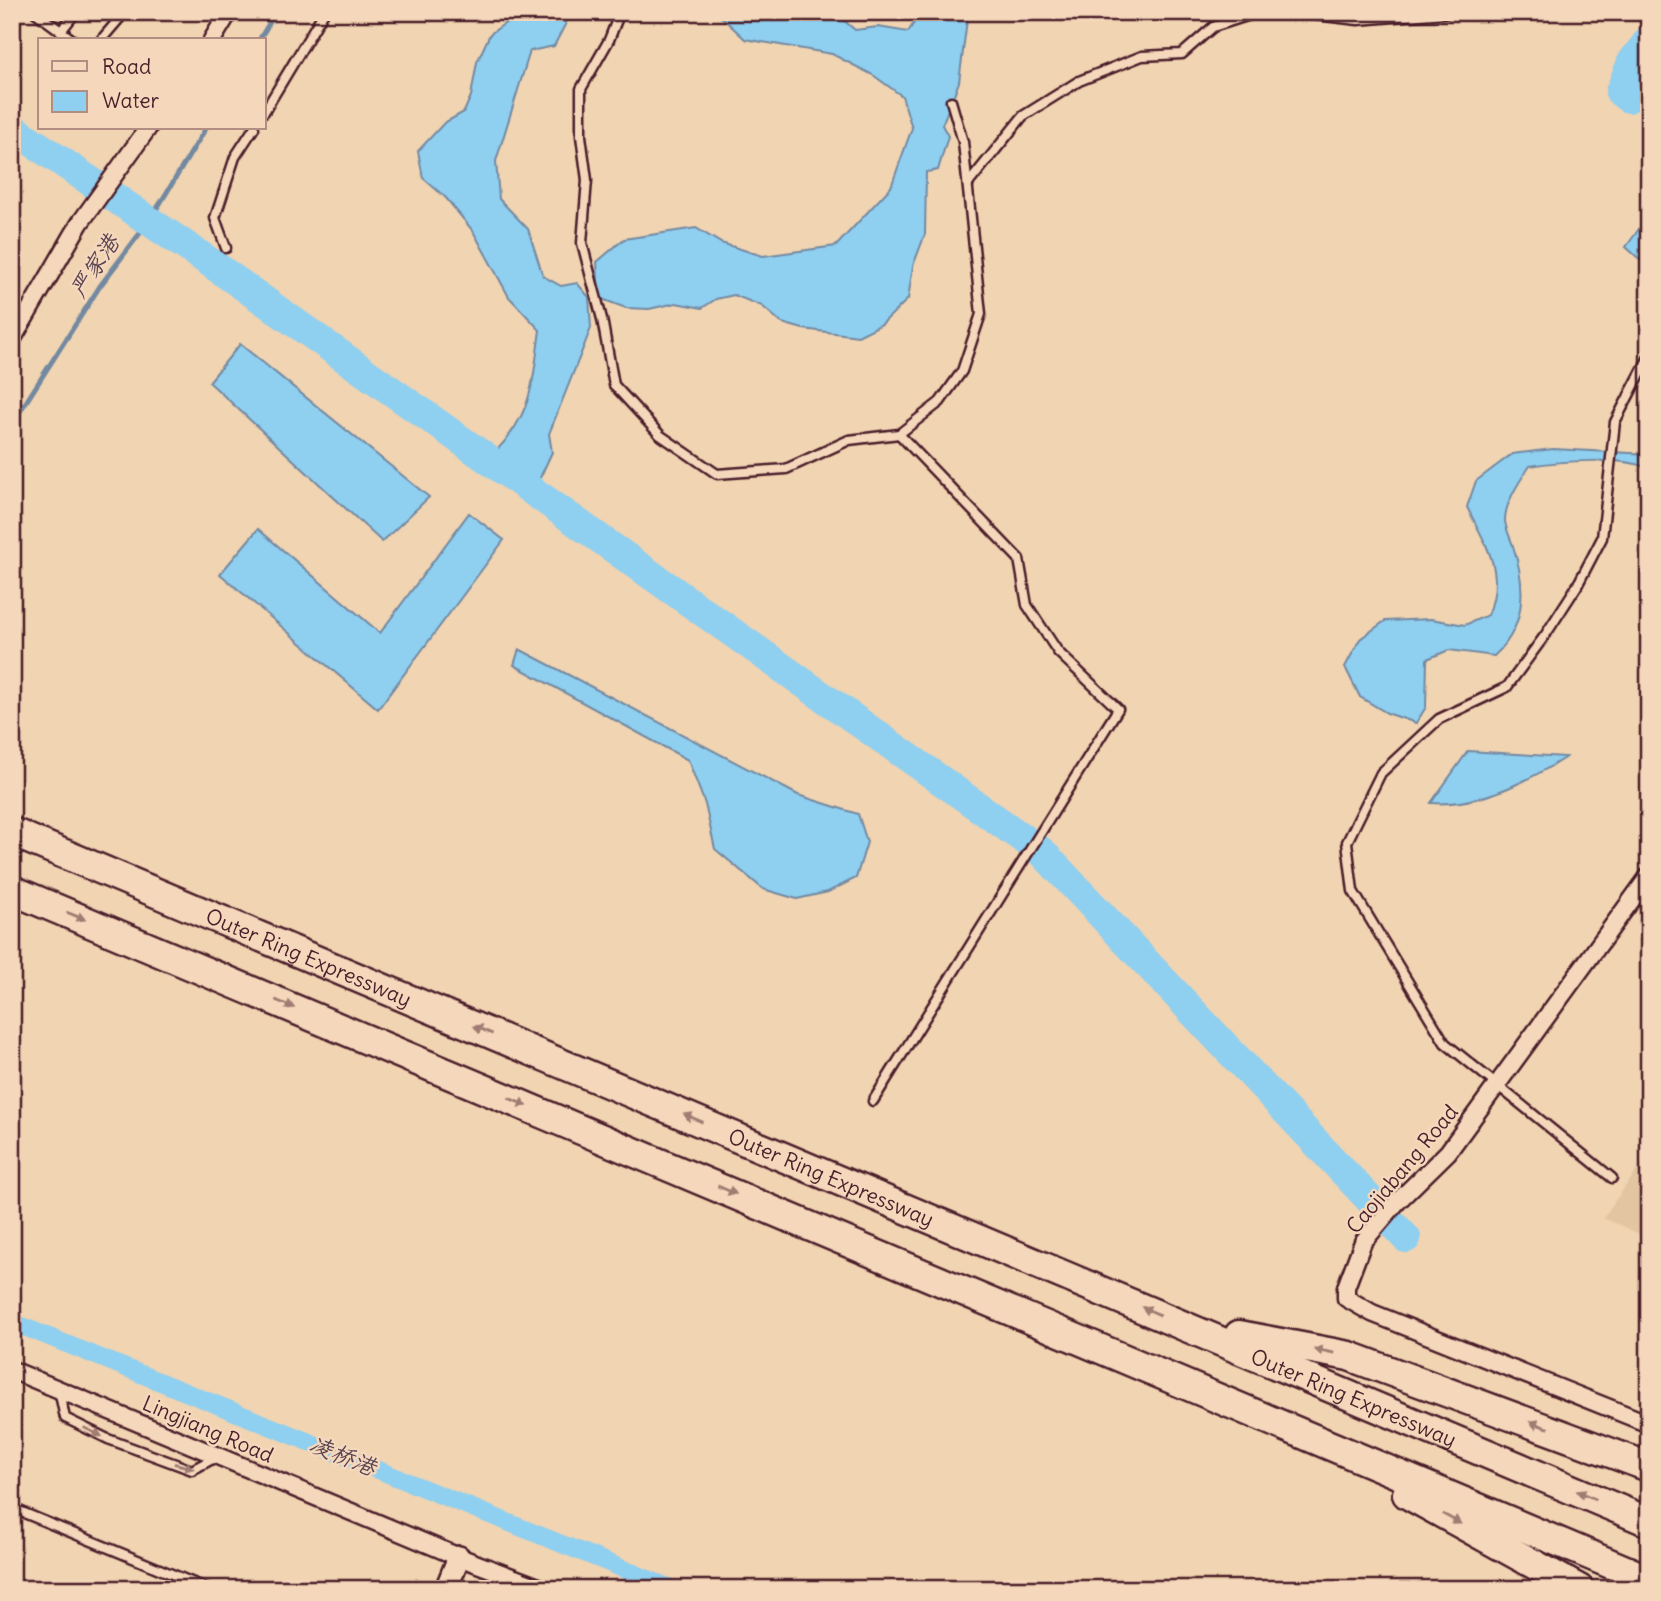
<svg xmlns="http://www.w3.org/2000/svg" width="1661" height="1601" font-family="Delius,'LXGW WenKai TC',sans-serif">
<style>
.built{fill:#e3c5a2}
.water{fill:#8fcff0;stroke:#7389a1;stroke-width:2}
.lines{fill:none;stroke-linecap:round;stroke-linejoin:round}
.stream{stroke:#7389a1;stroke-width:5}
.canal{stroke:#8fcff0;stroke-width:18}
.river{stroke:#8fcff0;stroke-width:30}
.lane-casing{stroke:#4a1f2b;stroke-width:13}
.street-casing{stroke:#4a1f2b;stroke-width:21}
.secondary-casing{stroke:#4a1f2b;stroke-width:26}
.highway-casing{stroke:#4a1f2b;stroke-width:33}
.lane{stroke:#f5d8bb;stroke-width:8}
.street{stroke:#f5d8bb;stroke-width:16}
.secondary{stroke:#f5d8bb;stroke-width:21}
.highway{stroke:#f5d8bb;stroke-width:28}
.oneway{fill:#a07c73}
.labels{text-anchor:middle;dominant-baseline:central;stroke-width:5;stroke-linejoin:round;paint-order:stroke}
.street-label{font-size:21px;fill:#4a1f2b;stroke:#f5d8bb}
.water-label{font-size:23px;font-style:italic;fill:#584252;stroke:#f5d8bb}
</style>
<rect width="100%" height="100%" fill="#f1d4b1"/>
<filter id="ink" filterUnits="userSpaceOnUse"><feTurbulence type="fractalNoise" baseFrequency=".0143" numOctaves="2"/><feDisplacementMap in="SourceGraphic" scale="14" xChannelSelector="R" yChannelSelector="G"/><feConvolveMatrix kernelMatrix="1 2 1 2 8 2 1 2 1" color-interpolation-filters="sRGB"/></filter>
<g filter="url(#ink)">
<polygon class="built" points="1649,1153 1649,1238 1603,1218"/>
<g class="water">
<path d="M521,12H556L566,23L554,46L530,51L496,161L499,199L528,229L543,276L561,286L577,283L589,297L591,328L549,434L552,452L533,493L487,460C532,418 532,388 540,330L509,297L473,231L446,198L423,178L418,151L444,123L464,112L471,96L477,62L490,34Z"/>
<polygon points="716,12 834,12 855,30 878,27 908,32 921,12 968,12 959,82 942,125 948,136 938,170 926,172 925,234 913,266 908,299 882,324 858,336 803,329 782,323 762,306 734,295 716,299 702,308 676,303 649,309 626,308 599,298 597,262 624,239 696,228 721,243 763,256 836,246 891,187 912,128 902,96 873,75 832,54 745,39"/>
<polygon points="1649,215 1649,259 1645,264 1626,247"/>
<polygon points="240,344 429,497 382,542 209,382"/>
<path d="M1553,449L1649,454V470C1632,455 1553,462 1530,466C1520,480 1505,502 1505,520C1505,528 1511,539 1513,546C1526,585 1527,626 1494,656L1449,650L1427,659L1426,707L1416,723L1387,713L1360,697L1345,667L1360,639L1385,621L1431,619L1465,625L1488,615C1506,571 1486,546 1467,507L1476,481L1512,454Z"/>
<polygon points="469,513 504,540 378,709 220,574 258,529 380,633"/>
<polygon points="519,649 798,795 858,814 867,842 856,878 828,892 797,899 763,889 715,849 705,804 688,760 514,665"/>
<path d="M1468,751L1566,757C1527,782 1478,807 1431,803Z"/>
</g>
<g class="lines">
<g class="stream">
<polyline points="259,40 276,12"/>
<polyline points="12,424 100,286 150,220 206,128"/>
</g>
<polyline class="canal" points="12,1322 673,1589"/>
<g class="river">
<polyline points="1628,98 1620,92 1632,62 1649,40"/>
<polyline points="12,128 208,261 1042,852 1406,1238"/>
</g>
<defs>
<g id="lane">
<polyline points="35,12 73,40"/>
<polyline points="620,12 609,40 581,89 581,136 587,180 582,243 602,319 614,385 660,435 717,474 786,469 849,440 899,434 1019,559 1027,605 1058,652 1118,709 873,1101"/>
<polyline points="61,31 76,12"/>
<polyline points="101,40 125,12"/>
<polyline points="264,112 324,12"/>
<polyline points="968,184 1023,116 1079,81 1142,56 1182,54 1213,27 1253,14 1306,14 1358,20 1457,12"/>
<polyline points="226,248 215,218 235,157 254,128"/>
<polyline points="899,434 940,402 962,371 981,314 963,142 951,101"/>
<polyline points="1612,1178 1445,1043 1353,891 1347,842 1381,773 1439,719 1507,687 1546,634 1577,586 1602,538 1615,422 1649,357"/>
<polyline points="59,1390 65,1418 108,1439 192,1470 218,1456"/>
<polyline points="12,1508 208,1589"/>
</g>
<g id="street">
<polyline points="212,40 229,12"/>
<polyline points="12,340 80,223 148,128"/>
<polyline points="1649,876 1448,1152 1397,1202 1363,1242 1346,1287 1346,1298 1372,1313 1649,1424"/>
<polyline points="12,1370 459,1557 544,1589"/>
</g>
<polyline id="secondary" points="446,1589 459,1557"/>
<g id="highway">
<path id="s1" d="M12,832L1649,1522"/>
<polyline points="12,890 1649,1580"/>
<polyline points="1239,1335 1349,1356 1649,1467"/>
<polyline points="1407,1494 1579,1589"/>
</g>
</defs>
<use href="#lane" class="lane-casing"/>
<use href="#street" class="street-casing"/>
<use href="#secondary" class="secondary-casing"/>
<use href="#highway" class="highway-casing"/>
<use href="#lane" class="lane"/>
<use href="#street" class="street"/>
<use href="#secondary" class="secondary"/>
<use href="#highway" class="highway"/>
</g>
<defs><path id="oneway-solid" d="M-6-.8H1V-3.2L6.5 0L1 3.2V.8H-6Z" transform="scale(1.75)"/></defs>
<g class="oneway">
<use href="#oneway-solid" transform="translate(76 916) rotate(22)"/>
<use href="#oneway-solid" transform="translate(285 1004) rotate(23)"/>
<use href="#oneway-solid" transform="translate(483 1030) rotate(-157)"/>
<use href="#oneway-solid" transform="translate(518 1102) rotate(23)"/>
<use href="#oneway-solid" transform="translate(693 1118) rotate(-157)"/>
<use href="#oneway-solid" transform="translate(727 1190) rotate(23)"/>
<use href="#oneway-solid" transform="translate(1151 1311) rotate(-157)"/>
<use href="#oneway-solid" transform="translate(1324 1351) rotate(-169)"/>
<use href="#oneway-solid" transform="translate(1539 1425) rotate(-160)"/>
<use href="#oneway-solid" transform="translate(93 1432) rotate(26)"/>
<use href="#oneway-solid" transform="translate(184 1466) rotate(15)"/>
<use href="#oneway-solid" transform="translate(1586 1495) rotate(-157)"/>
<use href="#oneway-solid" transform="translate(1452 1519) rotate(29)"/>
</g>
</g>
<g class="labels">
<g class="street-label">
<text stroke="none"><textPath href="#s1" startOffset="322">Outer Ring Expressway</textPath></text>
<text transform="translate(1402 1169) rotate(-50)">Caojiabang Road</text>
<text stroke="none"><textPath href="#s1" startOffset="889">Outer Ring Expressway</textPath></text>
<text stroke="none"><textPath href="#s1" startOffset="1456">Outer Ring Expressway</textPath></text>
<text transform="translate(208 1429) rotate(23)">Lingjiang Road</text>
</g>
<g class="water-label">
<text transform="translate(94 266) rotate(-57)">严家港</text>
<text transform="translate(343 1455) rotate(22)">凌桥港</text>
</g>
</g>
<rect width="1661" height="1601" fill="none" stroke="#f5d8bb" stroke-width="42"/>
<rect x="21" y="21" width="1619" height="1559" fill="none" stroke="#4a1f2b" stroke-width="2.5" filter="url(#ink)"/>
<rect x="38" y="38" width="228" height="91" fill="#f5d8bb" stroke="#b18e81" stroke-width="2"/>
<rect x="52" y="61" width="35" height="10" fill="#f5d8bb" stroke="#b18e81" stroke-width="2"/>
<text x="102" y="74" font-size="21" fill="#4a1f2b">Road</text>
<rect x="52" y="91" width="35" height="21" fill="#8fcff0" stroke="#b18e81" stroke-width="2"/>
<text x="102" y="108" font-size="21" fill="#4a1f2b">Water</text>
</svg>
